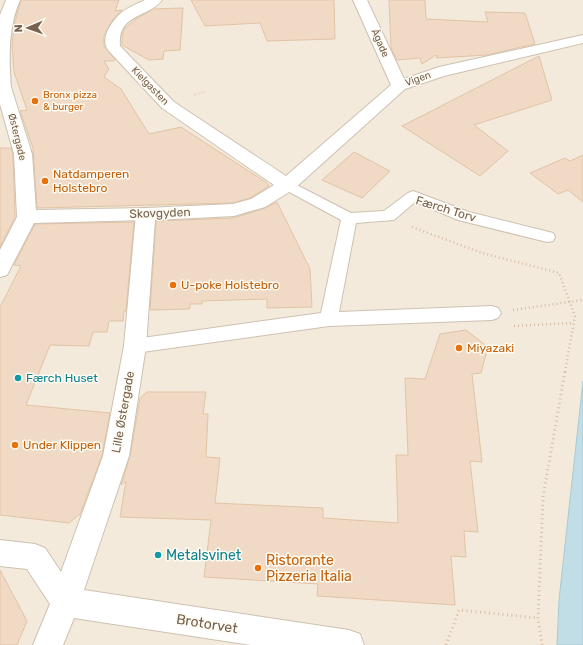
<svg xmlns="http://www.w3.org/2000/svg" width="583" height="645" font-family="Rubik,sans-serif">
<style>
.residential{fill:#f3eadb}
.water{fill:#c1dde6;stroke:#a7cbd7}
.building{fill:#f0dac5;stroke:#e2c3a6}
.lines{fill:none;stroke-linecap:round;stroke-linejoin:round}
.service-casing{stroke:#cec1b1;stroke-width:2}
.pedestrian-casing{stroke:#cec1b1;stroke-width:2}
.minor-casing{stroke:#cec1b1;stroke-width:2}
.path-far2{stroke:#d6bea7;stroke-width:2;stroke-dasharray:0.5 2;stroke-linecap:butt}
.path-far1{stroke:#d6bea7;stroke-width:2.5;stroke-dasharray:1 3;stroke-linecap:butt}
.path{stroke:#d6bea7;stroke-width:3;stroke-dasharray:1 3.5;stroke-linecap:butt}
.service{fill:#fff;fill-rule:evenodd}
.pedestrian{fill:#fff;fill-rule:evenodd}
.minor{fill:#fff;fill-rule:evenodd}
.path-bridge{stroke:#d6bea7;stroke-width:2.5;stroke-dasharray:1 3;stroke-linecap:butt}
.food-dot{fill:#e8710a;stroke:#fefbf3;stroke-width:1.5}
.culture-dot{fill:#0f9aa8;stroke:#fefbf3;stroke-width:1.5}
.labels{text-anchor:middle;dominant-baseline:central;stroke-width:3;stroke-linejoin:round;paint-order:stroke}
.far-street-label{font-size:10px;fill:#77614f;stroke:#fefbf3}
.far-food-label{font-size:10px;fill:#c56008;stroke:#fefbf3;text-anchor:start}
.food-label{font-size:12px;fill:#c56008;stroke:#fefbf3;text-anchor:start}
.street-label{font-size:12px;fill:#77614f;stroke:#fefbf3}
.culture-label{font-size:12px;fill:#0d838f;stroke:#fefbf3;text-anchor:start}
.near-culture-label{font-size:14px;fill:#0d838f;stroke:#fefbf3;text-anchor:start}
.near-food-label{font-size:14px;fill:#c56008;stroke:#fefbf3;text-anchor:start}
.near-street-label{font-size:14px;fill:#77614f;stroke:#fefbf3}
</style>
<rect width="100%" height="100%" fill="#fcf7ec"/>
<rect class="residential" x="0" y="0" width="583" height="645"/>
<polygon class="water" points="583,381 583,645 557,645 559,600"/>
<g class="building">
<polygon points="21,0 119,0 115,11 122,10 112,21 104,36 104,46 115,59 114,61 104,61 109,69 104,77 121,89 149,134 181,127 267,183 269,186 250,198 233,203 37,208 33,148 20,111 27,110 14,72 12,45 15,22"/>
<polygon points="191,0 334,0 335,39 267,41 260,23 205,26"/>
<polygon points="389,0 425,0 426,19 488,22 485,12 525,13 535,44 486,55 437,58 436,55 422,64 420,58 397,60 391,48"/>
<polygon points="183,8 180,50 164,51 163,59 149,60 122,45 122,36 125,28 136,19 153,9"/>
<polygon points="539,56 552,100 474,125 508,151 480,176 402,126"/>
<polygon points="0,148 11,148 13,154 15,217 0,247"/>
<polygon points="354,152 390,171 362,198 322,180"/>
<polygon points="583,155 583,202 568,190 558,194 530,173 565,158 570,161"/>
<polygon points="277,202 310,269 312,307 267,308 267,299 202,301 202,304 190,304 190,309 150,310 156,221 234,218 265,208"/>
<polygon points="134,222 126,311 124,311 123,321 109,321 107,332 93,332 89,346 50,345 26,405 110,413 102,456 80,514 69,523 0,515 0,307 21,266 14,265 35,224"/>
<polygon points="466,330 488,347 481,373 472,374 482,462 470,461 478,532 464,531 466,557 451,556 455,605 317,596 318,584 204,577 211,520 120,517 126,481 121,485 130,456 140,398 147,392 206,392 203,414 208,414 206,457 220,458 215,503 323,508 323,518 398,523 396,455 408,455 405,378 425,379 440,334"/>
<polygon points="0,570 27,621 17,645 0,645"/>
</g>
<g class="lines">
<defs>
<polygon id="service" points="287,180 351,213 384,211 408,193 413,191 469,212 553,233 555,237 553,241 547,242 458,220 415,202 394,220 356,223 339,312 492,306 498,308 501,313 498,318 492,320 329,326 135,353 128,351 126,346 128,341 135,339 321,313 341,220 282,188 279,185 282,182"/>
<g id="pedestrian">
<polygon points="3,82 9,84 11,87 32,154 36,210 146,208 153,210 156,214 153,218 146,220 34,223 7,275 0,277 0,250 17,217 14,154 0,104 0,83"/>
<polygon points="135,337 143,340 146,346 129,456 84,590 349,630 360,634 364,645 251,645 74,618 63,645 33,645 50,604 27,569 0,566 0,540 35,544 45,548 61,572 103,456 124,346 127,340"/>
</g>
<g id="minor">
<path d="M6,0H20C8,28 9,57 11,87L9,90L0,92V15Z"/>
<path d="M145,0H162C149,18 117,13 120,46L174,102L286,176L391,85L353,0H367L404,79L439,67L583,35V43L444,76L405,89L294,189L265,207L234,216L155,220L146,346L143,352L135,355L127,352L124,346L136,214L139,210L146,208L233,204L251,199L274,185L162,108L108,50C100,39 111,22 120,14C126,8 137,4 145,0Z"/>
</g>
</defs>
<use href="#service" class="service-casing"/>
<use href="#pedestrian" class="pedestrian-casing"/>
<use href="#minor" class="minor-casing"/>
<polyline class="path-far2" points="194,95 204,92"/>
<g class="path-far1">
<polyline points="412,227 482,253 559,273 575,316 565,372"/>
<polyline points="514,326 574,323"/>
</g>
<g class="path">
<polyline points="446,645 459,610 538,618"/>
<polyline points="542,645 538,618 543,497 565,371"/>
</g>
<use href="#service" class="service"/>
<use href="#pedestrian" class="pedestrian"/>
<use href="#minor" class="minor"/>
<polyline class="path-bridge" points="513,310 583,300"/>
</g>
<g class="food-dot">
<circle cx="35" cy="101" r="4"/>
<circle cx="45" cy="181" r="4"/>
<circle cx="173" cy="285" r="4"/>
<circle cx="459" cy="348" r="4"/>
<circle cx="15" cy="445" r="4"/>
<circle cx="258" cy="568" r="4"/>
</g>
<g class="culture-dot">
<circle cx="18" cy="378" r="4"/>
<circle cx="158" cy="555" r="4"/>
</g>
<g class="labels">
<g class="far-street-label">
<text transform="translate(380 43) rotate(66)">Ågade</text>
<text transform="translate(418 79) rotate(-19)">Vigen</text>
<text transform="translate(150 86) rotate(46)">Kielgasten</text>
<text transform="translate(17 137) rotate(76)">Østergade</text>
</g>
<g class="far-food-label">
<text x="43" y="95">Bronx pizza<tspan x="43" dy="12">&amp; burger</tspan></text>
</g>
<g class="food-label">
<text x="53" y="174">Natdamperen<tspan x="53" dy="14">Holstebro</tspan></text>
<text x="181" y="285">U-poke Holstebro</text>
<text x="467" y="348">Miyazaki</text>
<text x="23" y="445">Under Klippen</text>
</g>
<g class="street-label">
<text transform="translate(446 209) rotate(17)">Færch Torv</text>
<text transform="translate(160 213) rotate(-2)">Skovgyden</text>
<text transform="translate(123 412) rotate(-80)">Lille Østergade</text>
</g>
<g class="culture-label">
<text x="26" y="378">Færch Huset</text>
</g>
<g class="near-culture-label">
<text x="166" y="555">Metalsvinet</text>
</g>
<g class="near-food-label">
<text x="266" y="560">Ristorante<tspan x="266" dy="16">Pizzeria Italia</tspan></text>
</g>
<g class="near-street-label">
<text transform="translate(207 624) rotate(9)">Brotorvet</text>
</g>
</g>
<g transform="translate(28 28) rotate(268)" stroke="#fefbf3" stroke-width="3" paint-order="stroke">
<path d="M0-3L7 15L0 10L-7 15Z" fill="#77614f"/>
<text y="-6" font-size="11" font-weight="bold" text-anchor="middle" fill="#77614f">N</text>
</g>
</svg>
